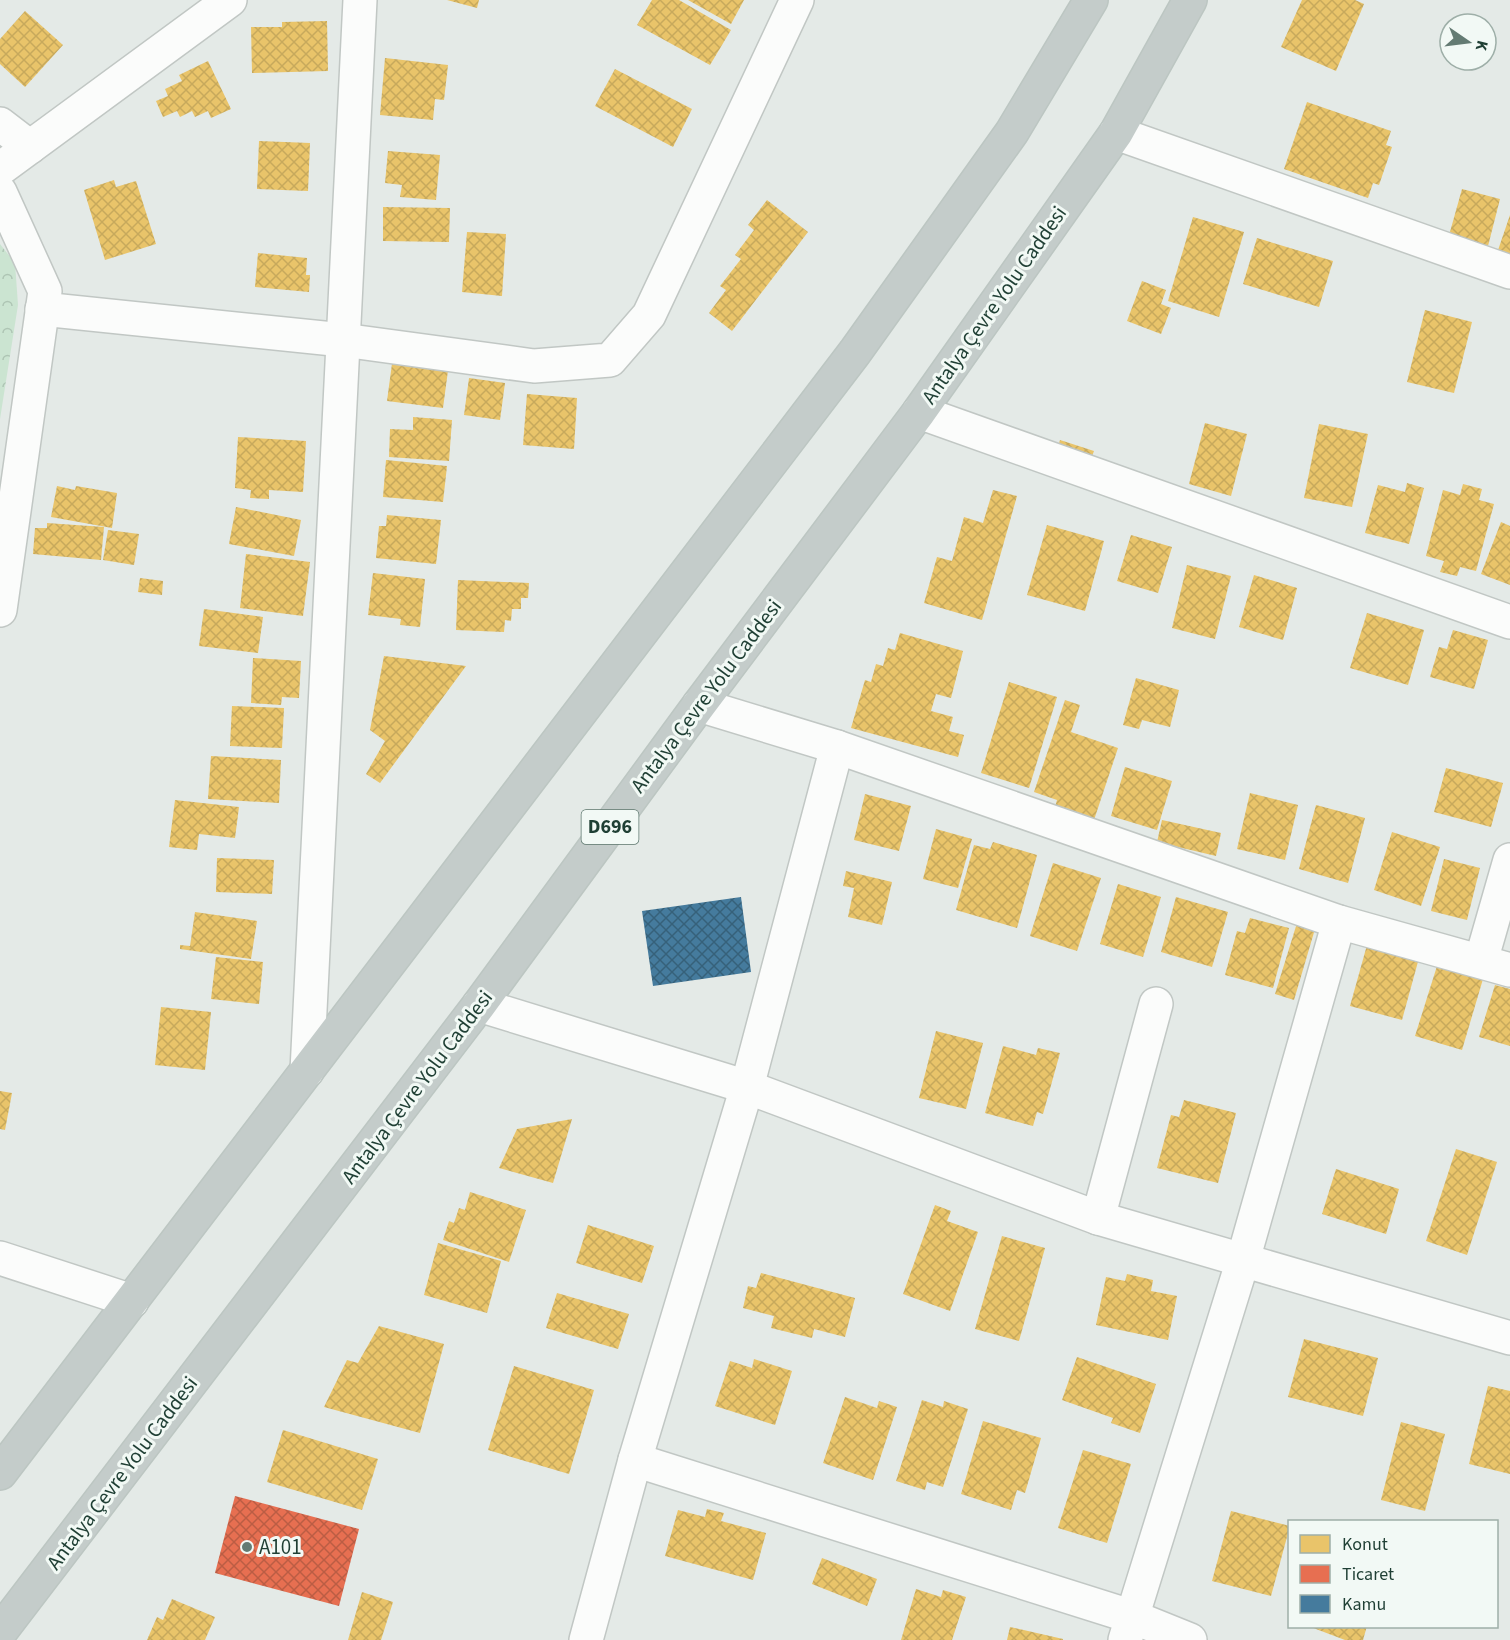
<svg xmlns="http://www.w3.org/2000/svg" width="1510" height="1640" font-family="'Source Sans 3',sans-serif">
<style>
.forest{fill:url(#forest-crowns)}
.homes{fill:url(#homes-cross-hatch)}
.shops{fill:url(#shops-cross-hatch)}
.public{fill:url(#public-cross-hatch)}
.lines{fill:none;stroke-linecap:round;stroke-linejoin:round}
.minor-casing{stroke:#c1c7c4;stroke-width:36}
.trunk-casing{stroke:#bcc6c2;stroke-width:36}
.minor{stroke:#fbfcfb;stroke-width:33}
.trunk{stroke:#c4ccca;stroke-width:33}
.poi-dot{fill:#647b73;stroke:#f2f9f5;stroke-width:2}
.labels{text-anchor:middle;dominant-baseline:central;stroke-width:6;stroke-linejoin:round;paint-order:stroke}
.shield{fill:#f2f9f5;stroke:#5e776e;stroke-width:1.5}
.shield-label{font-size:20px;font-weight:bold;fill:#1f3f34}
.street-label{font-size:21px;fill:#1f3f34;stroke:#f2f9f5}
.poi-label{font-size:21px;fill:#1f3f34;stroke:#f2f9f5;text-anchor:start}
</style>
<defs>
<pattern id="forest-crowns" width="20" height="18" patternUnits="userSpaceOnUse" patternTransform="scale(1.5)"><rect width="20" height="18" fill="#cbe4d1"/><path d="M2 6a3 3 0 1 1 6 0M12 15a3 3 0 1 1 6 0" fill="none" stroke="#aec5b4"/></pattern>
<pattern id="homes-cross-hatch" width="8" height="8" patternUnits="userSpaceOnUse" patternTransform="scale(1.5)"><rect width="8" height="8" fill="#e9c46a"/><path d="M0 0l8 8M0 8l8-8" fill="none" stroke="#c7a95c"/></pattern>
<pattern id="shops-cross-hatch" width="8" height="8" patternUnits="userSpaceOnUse" patternTransform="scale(1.5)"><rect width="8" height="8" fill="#e76f51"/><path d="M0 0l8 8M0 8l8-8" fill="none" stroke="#bb5d44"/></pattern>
<pattern id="public-cross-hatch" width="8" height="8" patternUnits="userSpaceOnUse" patternTransform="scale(1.5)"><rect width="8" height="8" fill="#457b9d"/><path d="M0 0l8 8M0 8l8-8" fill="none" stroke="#36617a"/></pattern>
</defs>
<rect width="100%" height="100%" fill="#e4eae7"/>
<polygon class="forest" points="0,244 15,263 18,305 0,419"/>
<g class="homes">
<polygon points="447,0 479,0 477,8"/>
<polygon points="652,0 679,0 731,30 710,65 637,25"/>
<polygon points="688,0 744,0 731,24"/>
<polygon points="1302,0 1355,0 1364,4 1336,71 1281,47"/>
<polygon points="25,11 63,45 25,87 0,64 0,39"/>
<polygon points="327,21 328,71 252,73 251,27 282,27 282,22"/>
<polygon points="385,58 448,65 444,100 435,99 433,120 380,115"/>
<polygon points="208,61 231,109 211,118 208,111 195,117 192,111 180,117 177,111 163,117 156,101 168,96 165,89 182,81 179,75"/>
<polygon points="615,69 692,109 673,147 595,106"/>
<polygon points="1307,102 1391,131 1386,145 1392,147 1379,185 1373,183 1368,198 1284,169"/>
<polygon points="259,141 310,143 308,191 257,189"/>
<polygon points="388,151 440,155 436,200 400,197 402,185 385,183"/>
<polygon points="114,180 116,187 136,181 156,244 105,260 84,190"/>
<polygon points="1462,189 1500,199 1487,250 1448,239"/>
<polygon points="767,200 808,232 732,331 709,313 726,290 720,286 741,259 735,255 754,230 748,225"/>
<polygon points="383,207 450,208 449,242 383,241"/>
<polygon points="1510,215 1510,263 1495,259"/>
<polygon points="1193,217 1244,232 1219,317 1168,301"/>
<polygon points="467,232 506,234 502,296 462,292"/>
<polygon points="1257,238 1333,261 1319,307 1243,284"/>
<polygon points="258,253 307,258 306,275 310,275 309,292 255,287"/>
<polygon points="1142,281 1166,290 1161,304 1171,308 1161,334 1127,321"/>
<polygon points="1425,310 1472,322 1454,393 1407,382"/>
<polygon points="393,356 449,363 443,408 387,401"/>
<polygon points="469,378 505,383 500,420 464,415"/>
<polygon points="527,394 577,398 574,449 523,445"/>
<polygon points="413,417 452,420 449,461 389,457 390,429 413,430"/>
<polygon points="1205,423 1247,434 1231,496 1189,484"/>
<polygon points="1319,424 1368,434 1352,507 1304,498"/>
<polygon points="238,437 306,441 303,492 269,490 269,499 250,498 251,490 235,488"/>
<polygon points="1060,440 1094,451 1089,464 1056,454"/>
<polygon points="386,460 447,466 443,502 383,497"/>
<polygon points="1407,483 1424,488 1409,544 1365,533 1378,485 1405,492"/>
<polygon points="1463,484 1482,489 1479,500 1494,504 1476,571 1460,567 1457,576 1440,572 1444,561 1426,556 1443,490 1460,495"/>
<polygon points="57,486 75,490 76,486 117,493 112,528 51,517"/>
<polygon points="993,490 1017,496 982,620 924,603 937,557 952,561 964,517 983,523"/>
<polygon points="236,507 301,520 294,556 229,544"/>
<polygon points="387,515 441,520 436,564 376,558 379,526 386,526"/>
<polygon points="1501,522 1510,526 1510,585 1481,574"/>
<polygon points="47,523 104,527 101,560 33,554 35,528 47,528"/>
<polygon points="1047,525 1104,541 1085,611 1027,595"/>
<polygon points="108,530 139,534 134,565 103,560"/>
<polygon points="1131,535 1172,547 1158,593 1117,581"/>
<polygon points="246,554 310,562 303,616 240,608"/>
<polygon points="1187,565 1231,576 1215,639 1172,628"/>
<polygon points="373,573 425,579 420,627 400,625 401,619 368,615"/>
<polygon points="1254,575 1297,588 1283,640 1239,627"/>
<polygon points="140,578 163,581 162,595 138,592"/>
<polygon points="458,580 529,583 528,598 521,598 521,609 512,609 511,621 505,620 504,632 456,630"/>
<polygon points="204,609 263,617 258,653 199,646"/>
<polygon points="1367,613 1424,630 1408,685 1350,668"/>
<polygon points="1453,630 1488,640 1474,689 1430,677 1439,647 1447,649"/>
<polygon points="900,633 963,651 951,698 936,694 931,711 953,717 949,731 964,735 958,757 851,728 865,680 871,682 876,664 883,666 888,648 895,650"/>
<polygon points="384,656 466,666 380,783 366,774 385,741 370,730"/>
<polygon points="253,658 301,661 299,698 282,697 281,705 251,703"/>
<polygon points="1136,678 1179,690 1170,727 1142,720 1139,729 1123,725"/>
<polygon points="1009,682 1057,697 1029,788 981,773"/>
<polygon points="1065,700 1080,705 1071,732 1118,748 1094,820 1055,807 1057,800 1034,792"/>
<polygon points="232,706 284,708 282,748 230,746"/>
<polygon points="211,756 281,760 279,803 208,799"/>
<polygon points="1125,767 1172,781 1157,830 1111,816"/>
<polygon points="1446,768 1503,783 1491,827 1434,812"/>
<polygon points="1250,793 1298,805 1285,860 1237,849"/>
<polygon points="865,794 911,806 899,851 854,840"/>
<polygon points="175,800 239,807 235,838 199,834 197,850 169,847"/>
<polygon points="1316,805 1365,818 1348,883 1299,869"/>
<polygon points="1162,820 1221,833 1216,856 1157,842"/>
<polygon points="936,829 972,839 958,888 923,879"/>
<polygon points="1392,832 1440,847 1421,906 1374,890"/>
<polygon points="993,842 1037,855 1017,928 956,910 974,845 990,849"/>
<polygon points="217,858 274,860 272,894 216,892"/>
<polygon points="1444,859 1480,868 1467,920 1431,911"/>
<polygon points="1053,863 1101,878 1077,951 1030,936"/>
<polygon points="846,871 892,882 882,925 848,917 854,888 843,886"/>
<polygon points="1118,884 1161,897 1143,957 1100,944"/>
<polygon points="1176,897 1228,912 1212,967 1161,952"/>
<polygon points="195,912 257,921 251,959 180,949 180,945 190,946"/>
<polygon points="1250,918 1289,928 1273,988 1225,975 1237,931 1245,933"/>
<polygon points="1297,923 1315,929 1294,1000 1275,994"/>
<polygon points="1367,945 1419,958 1402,1020 1350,1006"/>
<polygon points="216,957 263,962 259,1004 211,999"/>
<polygon points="1437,966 1483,979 1462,1050 1415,1036"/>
<polygon points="1495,985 1510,989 1510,1046 1479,1037"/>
<polygon points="161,1007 211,1012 205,1070 155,1065"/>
<polygon points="936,1031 983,1043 966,1109 919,1098"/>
<polygon points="1003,1046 1036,1055 1038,1048 1060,1053 1043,1114 1037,1112 1033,1126 985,1113"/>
<polygon points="0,1091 12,1093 5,1130 0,1129"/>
<polygon points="1184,1100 1236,1113 1218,1183 1157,1168 1171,1115 1179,1117"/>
<polygon points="572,1119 553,1183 499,1168 517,1129"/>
<polygon points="1456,1149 1497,1162 1467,1255 1426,1241"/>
<polygon points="1336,1169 1399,1189 1386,1234 1322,1214"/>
<polygon points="470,1192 526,1210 509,1262 443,1240 449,1221 454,1223 459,1208 465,1210"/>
<polygon points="935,1205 951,1211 947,1221 978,1232 950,1311 903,1294"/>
<polygon points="588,1225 654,1246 642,1283 576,1263"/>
<polygon points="1002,1236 1045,1248 1019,1341 975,1329"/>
<polygon points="438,1243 501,1261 487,1313 424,1295"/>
<polygon points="761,1273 855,1298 845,1337 814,1329 812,1338 771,1328 774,1316 743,1308 748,1286 756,1288"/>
<polygon points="1127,1274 1153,1280 1151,1291 1177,1296 1168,1340 1096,1325 1106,1277 1125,1281"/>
<polygon points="557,1293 629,1314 618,1349 546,1328"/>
<polygon points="379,1326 444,1344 420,1433 324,1407 347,1360 358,1363"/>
<polygon points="1304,1339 1378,1358 1363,1416 1288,1397"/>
<polygon points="1077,1357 1156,1384 1140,1433 1111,1423 1113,1418 1062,1400"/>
<polygon points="754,1359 792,1371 775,1425 715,1406 730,1361 752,1368"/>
<polygon points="514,1366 594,1390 569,1474 488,1450"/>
<polygon points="1488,1386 1510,1391 1510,1474 1469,1464"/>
<polygon points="845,1397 877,1408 879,1401 897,1407 873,1480 823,1463"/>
<polygon points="922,1400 943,1407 944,1401 968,1409 943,1487 927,1482 925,1490 896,1481"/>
<polygon points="983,1421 1041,1438 1025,1493 1017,1490 1011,1510 961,1494"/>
<polygon points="1401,1422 1445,1434 1425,1511 1381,1500"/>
<polygon points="283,1430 378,1459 362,1510 267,1482"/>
<polygon points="1083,1450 1131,1464 1107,1543 1058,1528"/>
<polygon points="707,1509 724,1513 721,1521 766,1533 753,1580 665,1556 678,1510 705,1517"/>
<polygon points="1231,1511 1290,1526 1271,1596 1212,1581"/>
<polygon points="822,1558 877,1579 867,1606 812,1584"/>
<polygon points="916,1589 941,1597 943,1590 966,1597 952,1640 901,1640"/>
<polygon points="362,1592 393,1602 381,1640 348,1640"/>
<polygon points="172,1599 215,1617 205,1640 147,1640 157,1617 163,1620"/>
<polygon points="1308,1626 1367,1626 1363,1640 1345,1640"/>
<polygon points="1010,1627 1063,1639 1063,1640 1007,1640"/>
</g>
<polygon class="shops" points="235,1496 359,1529 339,1606 215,1573"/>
<polygon class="public" points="741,897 751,972 653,986 642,911"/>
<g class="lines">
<defs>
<g id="minor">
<polyline points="0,124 30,147"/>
<polyline points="1116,133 1510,272"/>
<polyline points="0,169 230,0"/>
<polyline points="0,192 45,291 0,610"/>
<polyline points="42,309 343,340 534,366 610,360 649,315 797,0"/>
<polyline points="919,412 1510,622"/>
<polyline points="699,705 837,747 1339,922 1510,970"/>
<polyline points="1481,961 1510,860"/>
<polyline points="479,1005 747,1087 1098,1218 1510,1338"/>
<polyline points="307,1071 360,0"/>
<polyline points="1098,1218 1156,1004"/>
<polyline points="0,1258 132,1301"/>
<polyline points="635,1460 1133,1617 1190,1640"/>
<polyline points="586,1640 635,1460 747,1087 837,747"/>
<polyline points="1125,1640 1243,1260 1339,922"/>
</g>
<g id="trunk">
<polyline points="0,1473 855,352 1012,132 1091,0"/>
<polyline points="0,1632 479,1005 699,705 919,412 1116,133 1190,0"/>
</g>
</defs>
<use href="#minor" class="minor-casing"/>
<use href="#trunk" class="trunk-casing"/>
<use href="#minor" class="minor"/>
<use href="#trunk" class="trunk"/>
</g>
<circle class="poi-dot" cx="247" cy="1547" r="6"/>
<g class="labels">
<rect class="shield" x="581.5" y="810" width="57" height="34" rx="4.5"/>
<g class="shield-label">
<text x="610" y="827">D696</text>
</g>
<g class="street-label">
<text transform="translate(994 305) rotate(-55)">Antalya Çevre Yolu Caddesi</text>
<text transform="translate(706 696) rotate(-53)">Antalya Çevre Yolu Caddesi</text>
<text transform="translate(417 1087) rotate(-53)">Antalya Çevre Yolu Caddesi</text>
<text transform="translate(122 1473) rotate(-53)">Antalya Çevre Yolu Caddesi</text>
</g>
<g class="poi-label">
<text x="259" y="1547">A101</text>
</g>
</g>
<rect x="1288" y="1520" width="210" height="108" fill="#f2f9f5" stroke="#9eafa8" stroke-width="1.5"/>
<rect x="1300" y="1535" width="30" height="18" fill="#e9c46a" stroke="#9eafa8" stroke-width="1.5"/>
<text x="1342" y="1550" font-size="18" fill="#1f3f34">Konut</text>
<rect x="1300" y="1565" width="30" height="18" fill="#e76f51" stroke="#9eafa8" stroke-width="1.5"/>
<text x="1342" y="1580" font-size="18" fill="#1f3f34">Ticaret</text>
<rect x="1300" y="1595" width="30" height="18" fill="#457b9d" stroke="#9eafa8" stroke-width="1.5"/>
<text x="1342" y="1610" font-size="18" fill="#1f3f34">Kamu</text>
<g transform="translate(1468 42) rotate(104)"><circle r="28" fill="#f2f9f5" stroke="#9eafa8" stroke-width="1.5"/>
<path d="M0-4.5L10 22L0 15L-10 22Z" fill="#647b73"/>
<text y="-9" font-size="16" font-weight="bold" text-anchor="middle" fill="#1f3f34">K</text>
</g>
</svg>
